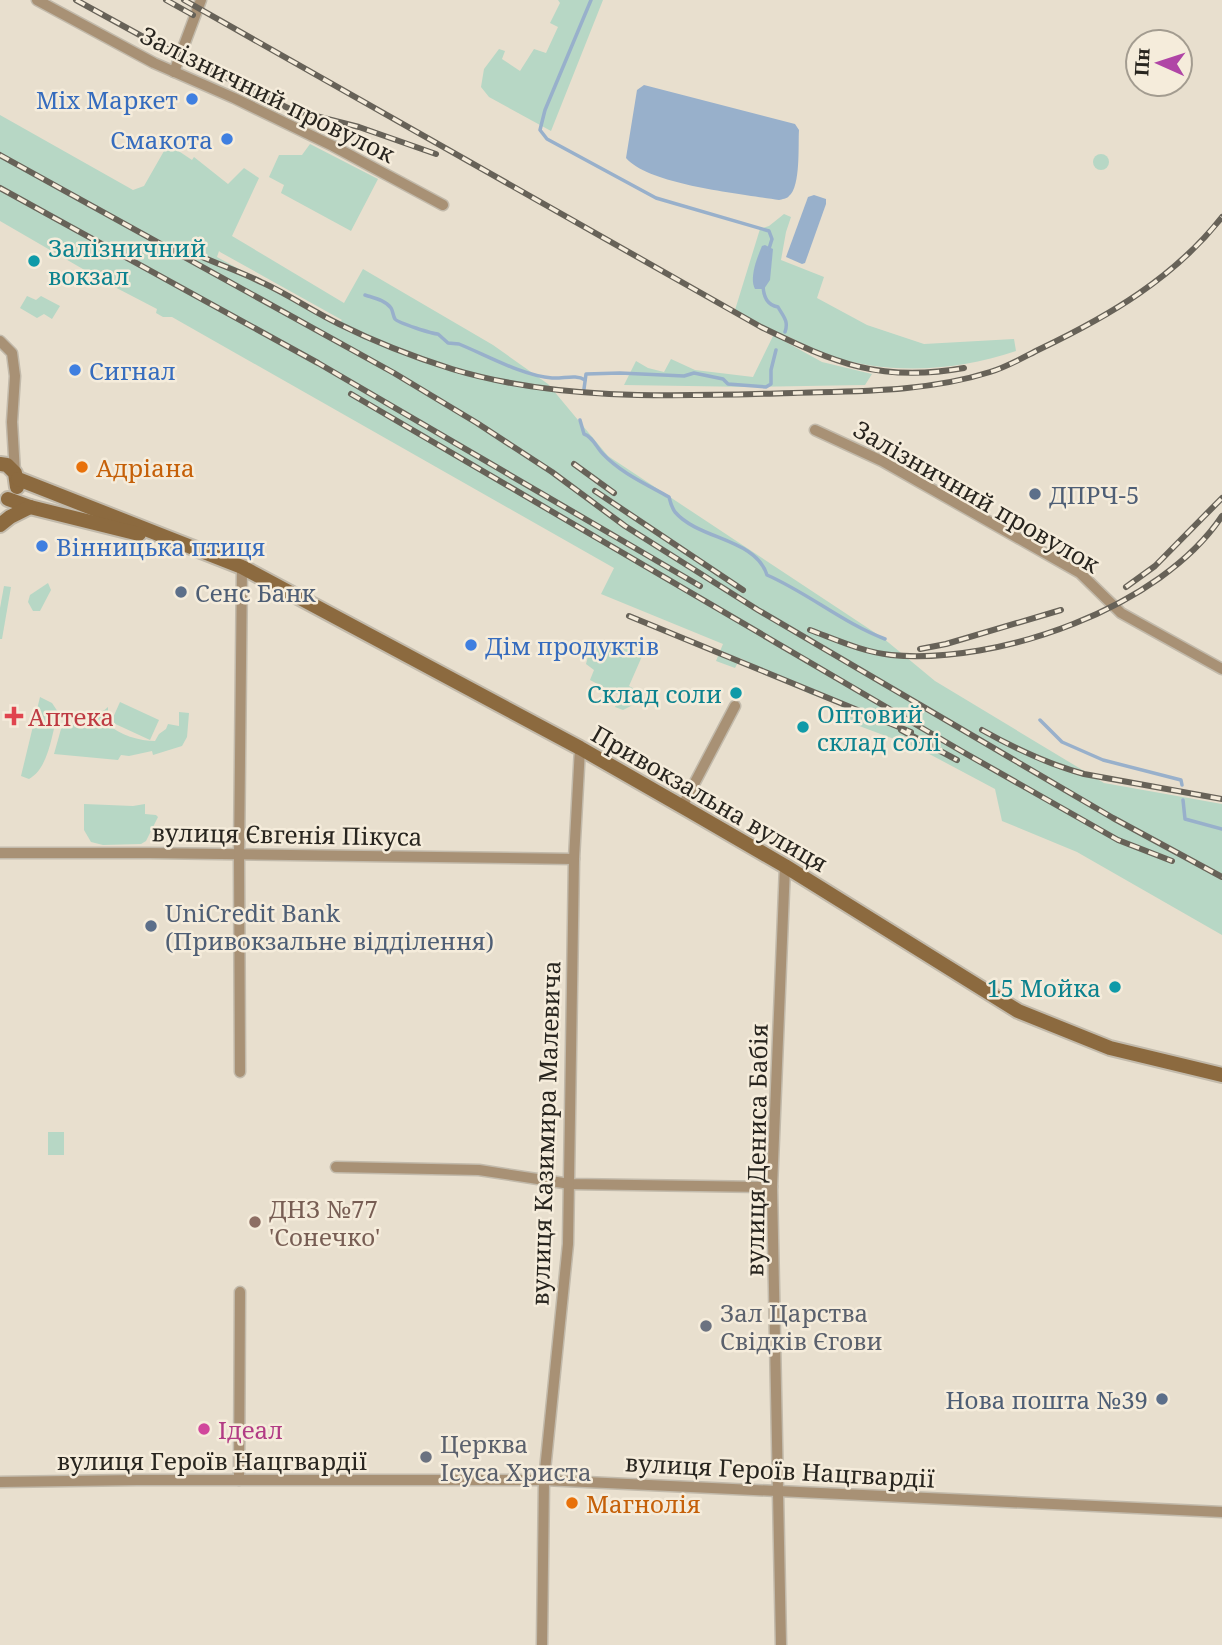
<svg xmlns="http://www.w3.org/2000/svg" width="1222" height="1645" font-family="'Noto Serif',serif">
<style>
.green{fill:#b7d7c5;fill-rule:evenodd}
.water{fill:#98b0cb}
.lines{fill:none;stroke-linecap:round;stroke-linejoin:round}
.stream{stroke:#98b0cb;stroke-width:3.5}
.street-casing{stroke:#c2baab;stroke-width:13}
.secondary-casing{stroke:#c2baab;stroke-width:18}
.street{stroke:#a89175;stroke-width:10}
.secondary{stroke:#8c6a3f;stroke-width:14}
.rail-casing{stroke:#676258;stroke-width:6}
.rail{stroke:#f5ecdb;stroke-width:3.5;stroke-dasharray:10;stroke-linecap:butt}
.shop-dot{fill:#3f7fe0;stroke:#f5ecdb;stroke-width:2.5}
.culture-dot{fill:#0f9aa8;stroke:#f5ecdb;stroke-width:2.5}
.food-dot{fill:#e8710a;stroke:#f5ecdb;stroke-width:2.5}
.service-dot{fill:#5c6f8a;stroke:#f5ecdb;stroke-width:2.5}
.health-dot{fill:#e0444e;stroke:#f5ecdb;stroke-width:2.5}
.education-dot{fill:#8d6e63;stroke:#f5ecdb;stroke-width:2.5}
.worship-dot{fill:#6b7280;stroke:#f5ecdb;stroke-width:2.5}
.hotel-dot{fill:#d1479c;stroke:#f5ecdb;stroke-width:2.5}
.labels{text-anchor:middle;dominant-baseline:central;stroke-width:5;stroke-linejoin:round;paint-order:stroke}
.street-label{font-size:24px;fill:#28251f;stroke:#f5ecdb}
.shop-label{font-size:24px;fill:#366cbe;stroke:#f5ecdb;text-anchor:start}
.culture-label{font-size:24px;fill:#0d838f;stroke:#f5ecdb;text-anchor:start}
.food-label{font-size:24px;fill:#c56008;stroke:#f5ecdb;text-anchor:start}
.service-label{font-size:24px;fill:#4e5e75;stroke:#f5ecdb;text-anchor:start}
.health-label{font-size:24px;fill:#be3a42;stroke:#f5ecdb;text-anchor:start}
.education-label{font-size:24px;fill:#785e54;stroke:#f5ecdb;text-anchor:start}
.worship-label{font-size:24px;fill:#5b616d;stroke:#f5ecdb;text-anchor:start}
.hotel-label{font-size:24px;fill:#b23c85;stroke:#f5ecdb;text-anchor:start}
</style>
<rect width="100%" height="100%" fill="#e8dfce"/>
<g class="green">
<polygon points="558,0 603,0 551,131 489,97 481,87 484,69 499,49 505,51 502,59 520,71 534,49 546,53 558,27 550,23 560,3"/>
<path d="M0,115L133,190L144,186L168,144L192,160L194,157L228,184L244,168L259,178L232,236L344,303L363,269L493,345L548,384L608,456L883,638L935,681L1104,783L1222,804V935L1077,852L1002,821L995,789L918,748L846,721L841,705L810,694L740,658L735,668L716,661L723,644L601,594L614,568L172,317H163L156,313L157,309L107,283L0,221ZM219,251L220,252L342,320L338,324L217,257Z"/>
<polygon points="310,144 378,179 351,231 281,193 284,185 269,177 279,155 302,155"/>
<circle cx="1101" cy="162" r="8"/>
<path d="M784,214L791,217L786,232L781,260L824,277L817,298L867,325L924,344L1014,339L1016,351C954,372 888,375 826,355C812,350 799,342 787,336L784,341L822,362L872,374L865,385L752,387L624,385L636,361L648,368L664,372L671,359L695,370L753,377L775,332L735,310L760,229L769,226Z"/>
<polygon points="27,296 36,300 41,296 60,306 52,319 44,314 37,318 20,308"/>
<polygon points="48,583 51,590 40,611 33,611 28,602 30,595"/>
<polygon points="4,586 11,587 2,639 0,639 0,608"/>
<polygon points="592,641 625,647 643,654 629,686 638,691 631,706 623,710 615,707 620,696 590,680 594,670 586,664"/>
<path d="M40,697L52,703L58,712C52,733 49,768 29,779L21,776Z"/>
<polygon points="120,702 159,720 150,740 111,722"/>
<path d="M108,707V724C119,735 140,741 155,741L159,734L166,729L168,724L179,726V712L189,713L187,737L182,746L153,755L152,751L129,756L121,755L118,760L54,754L61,729C76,719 93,721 108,707Z"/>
<polygon points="84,804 133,806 145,804 145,814 156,815 158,817 146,841 141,844 103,845 91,842 84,830"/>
<rect x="48" y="1132" width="16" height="23"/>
</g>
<g class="water">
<path d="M644,85L795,124L799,130C798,144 801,187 789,196C787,199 782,199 779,200C743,194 649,185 626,158L637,90Z"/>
<polygon points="814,195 826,199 826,204 805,263 802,264 786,257 808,197"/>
<path d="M765,245L773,249L770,280L764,289H755C749,278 757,258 762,246Z"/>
</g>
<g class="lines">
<g class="stream">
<polyline points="591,0 545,110 540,130 547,139 656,198 769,231 772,239 768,252"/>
<path d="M763,287C764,297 767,305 778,307C783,316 789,321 785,332"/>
<path d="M365,295C374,298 385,300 391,308C393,311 393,316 395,319C398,323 433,334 438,334L448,343L459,344C486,355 523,376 552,378C563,379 576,374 585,380"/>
<polyline points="584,389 586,374 620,373 684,376 694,373 723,379 728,384 766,387 771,384 771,370 776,350"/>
<path d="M580,420L584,434C593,437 596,447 603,454C621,473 646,484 669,497C670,501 672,508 675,512C699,540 755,538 767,575C808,593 843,623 885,639"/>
<polyline points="1040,720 1062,742 1103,760 1181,780 1182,785"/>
<polyline points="1183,800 1185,819 1222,829"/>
</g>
<defs>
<g id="street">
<polyline points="37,0 154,63 234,98 333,146 443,205"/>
<polyline points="174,72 201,0"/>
<polyline points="0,341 12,353 15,376 12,422 15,473"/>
<polyline points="815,430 882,461 1080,573 1121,613 1222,669"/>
<polyline points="682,807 735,706"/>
<polyline points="0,853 150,853 574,859"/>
<polyline points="240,1072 239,855 242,567"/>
<polyline points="336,1167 479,1170 570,1184 772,1187"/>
<polyline points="239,1480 240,1292"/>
<polyline points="0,1482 136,1480 544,1480 1222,1512"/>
<polyline points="542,1645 544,1480 568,1244 574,859 580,748"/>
<polyline points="781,1645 772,1187 785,866"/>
</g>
<g id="secondary">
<polyline points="0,464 7,465 15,473 17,487"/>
<polyline points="18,479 242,567 580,748 690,811 785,866 1018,1011 1110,1048 1222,1075"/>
<polyline points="8,499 30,507 139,534"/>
<polyline points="0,525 10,517 30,507"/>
</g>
</defs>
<use href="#street" class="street-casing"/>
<use href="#secondary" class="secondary-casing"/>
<use href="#street" class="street"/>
<use href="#secondary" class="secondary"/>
<defs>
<g id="rail">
<polyline points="76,0 147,39 292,110 359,127 436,154"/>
<polyline points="166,0 193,15"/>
<path d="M184,0L761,327C835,363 880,383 964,368"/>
<polyline points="0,155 394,373 477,423 552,472 625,526 758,610 1113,818 1222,877"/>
<polyline points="0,188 318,363 700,586"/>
<path d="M200,256C220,265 241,272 261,282C288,294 312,311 339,324C375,342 414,357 452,369C561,402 680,396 793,393C858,391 927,392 990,372C1007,367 1024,357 1040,349C1109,316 1174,278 1222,217"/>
<polyline points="351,394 963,752 1118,840 1172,861"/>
<polyline points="574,464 614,493"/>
<polyline points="595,491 743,590"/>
<polyline points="1126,587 1155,566 1222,498"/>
<polyline points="629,616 911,732"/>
<path d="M810,630C837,640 863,652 891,655C998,665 1161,608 1222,516"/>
<polyline points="920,649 946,644 1061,610"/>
<polyline points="901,730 957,760"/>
<path d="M982,730C1014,748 1048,764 1084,774L1222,799"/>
</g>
</defs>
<use href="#rail" class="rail-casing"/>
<use href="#rail" class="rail"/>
</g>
<g class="shop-dot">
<circle cx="192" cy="99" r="7"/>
<circle cx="227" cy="139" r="7"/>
<circle cx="75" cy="370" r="7"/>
<circle cx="42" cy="546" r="7"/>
<circle cx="471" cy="645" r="7"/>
</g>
<g class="culture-dot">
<circle cx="34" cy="261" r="7"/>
<circle cx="736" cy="693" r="7"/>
<circle cx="803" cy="727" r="7"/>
<circle cx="1115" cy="987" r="7"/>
</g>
<g class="food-dot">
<circle cx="82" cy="467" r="7"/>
<circle cx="572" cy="1503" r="7"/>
</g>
<g class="service-dot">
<circle cx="1035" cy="494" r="7"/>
<circle cx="181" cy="592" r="7"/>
<circle cx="151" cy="926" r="7"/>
<circle cx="1162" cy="1399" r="7"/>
</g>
<path class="health-dot" d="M10.5 705.5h7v7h7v7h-7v7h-7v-7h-7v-7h7z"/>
<circle class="education-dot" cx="255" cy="1222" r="7"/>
<g class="worship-dot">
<circle cx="706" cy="1326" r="7"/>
<circle cx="426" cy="1457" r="7"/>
</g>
<circle class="hotel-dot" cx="204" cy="1429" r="7"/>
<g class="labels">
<g class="street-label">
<text transform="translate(268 94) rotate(26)">Залізничний провулок</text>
<text transform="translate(977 496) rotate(30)">Залізничний провулок</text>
<text transform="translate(710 798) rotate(30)">Привокзальна вулиця</text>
<text transform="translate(287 834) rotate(1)">вулиця Євгенія Пікуса</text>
<text transform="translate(545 1133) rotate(-88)">вулиця Казимира Малевича</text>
<text transform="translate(756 1150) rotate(-89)">вулиця Дениса Бабія</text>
<text x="212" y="1460">вулиця Героїв Нацгвардії</text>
<text transform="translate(780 1470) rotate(3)">вулиця Героїв Нацгвардії</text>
</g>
<g class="shop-label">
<text x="178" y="99" text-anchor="end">Mix Маркет</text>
<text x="213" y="139" text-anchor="end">Смакота</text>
<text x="89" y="370">Сигнал</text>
<text x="56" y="546">Вінницька птиця</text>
<text x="485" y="645">Дім продуктів</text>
</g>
<g class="culture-label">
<text x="48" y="247">Залізничний<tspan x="48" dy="28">вокзал</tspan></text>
<text x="722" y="693" text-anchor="end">Склад соли</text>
<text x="817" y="713">Оптовий<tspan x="817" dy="28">склад солі</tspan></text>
<text x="1101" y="987" text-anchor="end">15 Мойка</text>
</g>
<g class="food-label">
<text x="96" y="467">Адріана</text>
<text x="586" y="1503">Магнолія</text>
</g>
<g class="service-label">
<text x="1049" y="494">ДПРЧ-5</text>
<text x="195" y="592">Сенс Банк</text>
<text x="165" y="912">UniCredit Bank<tspan x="165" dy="28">(Привокзальне відділення)</tspan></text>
<text x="1148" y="1399" text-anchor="end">Нова пошта №39</text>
</g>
<g class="health-label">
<text x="28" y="716">Аптека</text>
</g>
<g class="education-label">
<text x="269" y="1208">ДНЗ №77<tspan x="269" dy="28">'Сонечко'</tspan></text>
</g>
<g class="worship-label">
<text x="720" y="1312">Зал Царства<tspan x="720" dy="28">Свідків Єгови</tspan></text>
<text x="440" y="1443">Церква<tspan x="440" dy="28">Ісуса Христа</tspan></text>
</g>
<g class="hotel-label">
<text x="218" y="1429">Ідеал</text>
</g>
</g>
<g transform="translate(1159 63) rotate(273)"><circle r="33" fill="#f5ecdb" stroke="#a39c90" stroke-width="2"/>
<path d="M0-5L12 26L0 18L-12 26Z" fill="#b045a6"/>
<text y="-10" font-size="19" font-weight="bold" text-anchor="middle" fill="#28251f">Пн</text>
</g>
</svg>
